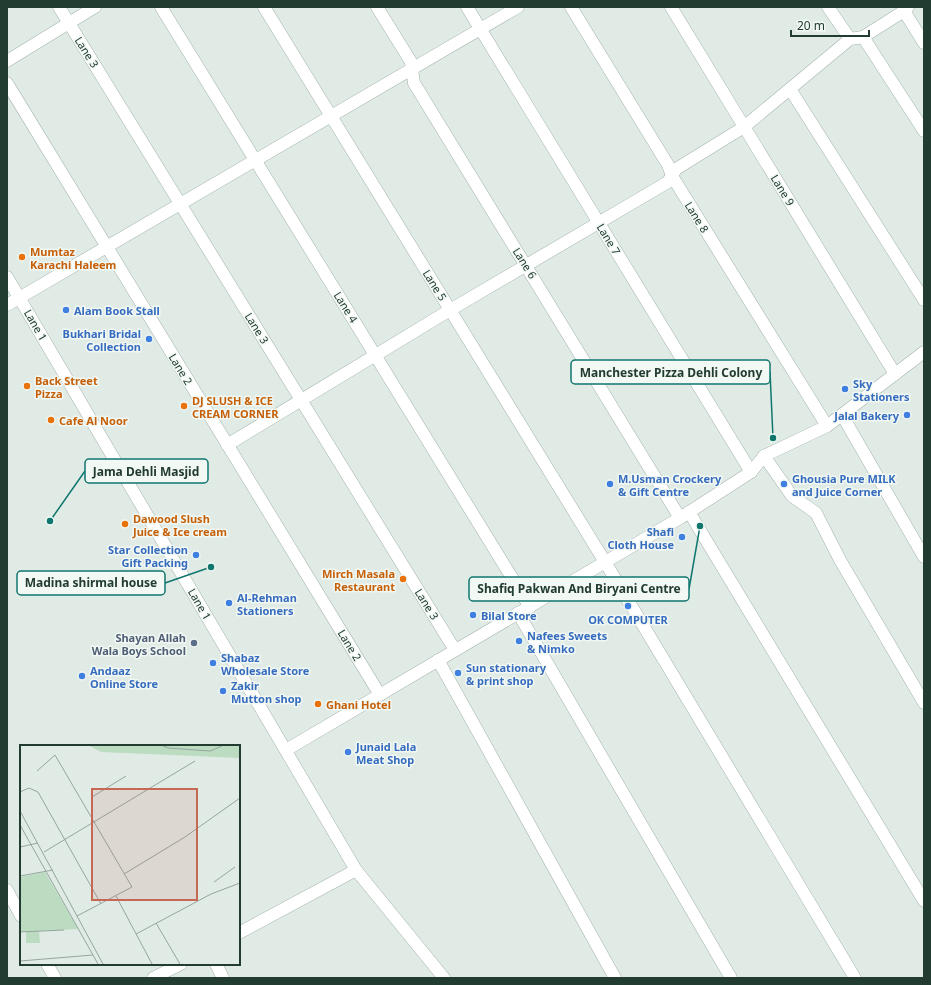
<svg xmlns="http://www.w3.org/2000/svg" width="931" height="985" font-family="'Noto Sans',sans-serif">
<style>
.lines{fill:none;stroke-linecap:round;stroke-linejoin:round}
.minor-casing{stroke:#a4b3ac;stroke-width:13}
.minor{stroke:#fff;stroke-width:12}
.food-dot{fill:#e8710a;stroke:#f2f8f4;stroke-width:1.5}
.shop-dot{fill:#3f7fe0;stroke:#f2f8f4;stroke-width:1.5}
.service-dot{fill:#5c6f8a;stroke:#f2f8f4;stroke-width:1.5}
.labels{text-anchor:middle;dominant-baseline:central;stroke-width:3;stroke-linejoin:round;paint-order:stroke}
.street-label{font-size:11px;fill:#223c32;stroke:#f2f8f4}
.food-label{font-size:11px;font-weight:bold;fill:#c56008;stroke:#f2f8f4;text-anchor:start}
.shop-label{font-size:11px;font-weight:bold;fill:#366cbe;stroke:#f2f8f4;text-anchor:start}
.service-label{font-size:11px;font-weight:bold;fill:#4e5e75;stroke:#f2f8f4;text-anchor:end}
.inset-road{fill:none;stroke:#95a59e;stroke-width:1}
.view{fill:#c56854;fill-opacity:0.15;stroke:#c56854;stroke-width:2}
.inset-edge{fill:none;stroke:#223c32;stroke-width:2}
.leader{fill:none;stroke:#0f766e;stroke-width:1.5}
.callout-dot{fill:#0f766e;stroke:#f2f8f4;stroke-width:1.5}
.callout{fill:#f2f8f4;stroke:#0f766e;stroke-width:1.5}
.callout-label{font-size:12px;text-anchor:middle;font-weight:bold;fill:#223c32}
</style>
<rect width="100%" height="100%" fill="#e1ebe6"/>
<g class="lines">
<defs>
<g id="minor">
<polyline points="59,7 455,650"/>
<polyline points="161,7 530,607"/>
<polyline points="264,7 605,562 855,978"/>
<polyline points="377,7 411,62 414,83 680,518"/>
<polyline points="467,7 751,472"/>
<polyline points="571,7 668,165 672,176 827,426"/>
<polyline points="671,7 895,374"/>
<polyline points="828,7 850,39"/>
<polyline points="904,11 924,43"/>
<polyline points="863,37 924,131"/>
<polyline points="7,61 95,7"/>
<polyline points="7,83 380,695"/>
<polyline points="790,89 924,300"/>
<polyline points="7,277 356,870 444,978"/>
<polyline points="7,305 518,7"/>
<polyline points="842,415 924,557"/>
<polyline points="227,445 450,310 668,182 676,169 744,127 850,39 863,37 904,11 908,7"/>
<polyline points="764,456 792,496 816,513 840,560 924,703"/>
<polyline points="689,512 924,901"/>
<polyline points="518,613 731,978"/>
<polyline points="438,660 615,978"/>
<polyline points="286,750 680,518 751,472 764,456 827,426 924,352"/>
<polyline points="7,890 21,916"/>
<polyline points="239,933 356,870"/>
<polyline points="47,964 55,978"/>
<polyline points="216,964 223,978"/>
<polyline points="153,978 181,964"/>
</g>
</defs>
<use href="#minor" class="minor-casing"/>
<use href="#minor" class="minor"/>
</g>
<g class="food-dot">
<circle cx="22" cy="257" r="4"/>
<circle cx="27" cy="386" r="4"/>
<circle cx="184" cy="406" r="4"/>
<circle cx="51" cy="420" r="4"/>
<circle cx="125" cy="524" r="4"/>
<circle cx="403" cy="579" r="4"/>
<circle cx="318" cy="704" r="4"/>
</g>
<g class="shop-dot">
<circle cx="66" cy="310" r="4"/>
<circle cx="149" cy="339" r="4"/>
<circle cx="845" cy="389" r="4"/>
<circle cx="907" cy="415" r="4"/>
<circle cx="610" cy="484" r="4"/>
<circle cx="784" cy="484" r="4"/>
<circle cx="682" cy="537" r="4"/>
<circle cx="196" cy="555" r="4"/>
<circle cx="229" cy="603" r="4"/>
<circle cx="628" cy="606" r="4"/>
<circle cx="473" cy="615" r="4"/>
<circle cx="519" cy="641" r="4"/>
<circle cx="213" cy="663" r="4"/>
<circle cx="458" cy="673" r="4"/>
<circle cx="82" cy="676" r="4"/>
<circle cx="223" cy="691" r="4"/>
<circle cx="348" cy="752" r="4"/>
</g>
<circle class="service-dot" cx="194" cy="643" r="4"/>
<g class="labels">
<g class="street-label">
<text transform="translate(87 52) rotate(58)">Lane 3</text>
<text transform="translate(783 190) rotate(59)">Lane 9</text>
<text transform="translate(697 217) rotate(58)">Lane 8</text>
<text transform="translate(609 239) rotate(59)">Lane 7</text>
<text transform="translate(525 263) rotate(58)">Lane 6</text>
<text transform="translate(435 285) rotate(58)">Lane 5</text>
<text transform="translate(346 307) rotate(58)">Lane 4</text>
<text transform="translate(36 325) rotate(60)">Lane 1</text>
<text transform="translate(257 328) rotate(58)">Lane 3</text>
<text transform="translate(181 369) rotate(59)">Lane 2</text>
<text transform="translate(200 604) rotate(60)">Lane 1</text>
<text transform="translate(427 604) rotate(58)">Lane 3</text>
<text transform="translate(350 645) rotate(59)">Lane 2</text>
</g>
<g class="food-label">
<text x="30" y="251">Mumtaz<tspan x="30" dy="13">Karachi Haleem</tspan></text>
<text x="35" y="380">Back Street<tspan x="35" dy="13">Pizza</tspan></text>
<text x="192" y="400">DJ SLUSH &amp; ICE<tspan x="192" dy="13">CREAM CORNER</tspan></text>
<text x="59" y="420">Cafe Al Noor</text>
<text x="133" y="518">Dawood Slush<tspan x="133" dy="13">Juice &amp; Ice cream</tspan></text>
<text x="395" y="573" text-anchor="end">Mirch Masala<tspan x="395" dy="13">Restaurant</tspan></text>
<text x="326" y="704">Ghani Hotel</text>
</g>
<g class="shop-label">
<text x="74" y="310">Alam Book Stall</text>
<text x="141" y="333" text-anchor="end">Bukhari Bridal<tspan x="141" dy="13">Collection</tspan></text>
<text x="853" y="383">Sky<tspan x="853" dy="13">Stationers</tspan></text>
<text x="899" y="415" text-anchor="end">Jalal Bakery</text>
<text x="618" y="478">M.Usman Crockery<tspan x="618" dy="13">&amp; Gift Centre</tspan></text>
<text x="792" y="478">Ghousia Pure MILK<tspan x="792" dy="13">and Juice Corner</tspan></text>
<text x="674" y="531" text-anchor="end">Shafi<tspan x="674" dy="13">Cloth House</tspan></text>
<text x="188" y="549" text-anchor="end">Star Collection<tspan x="188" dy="13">Gift Packing</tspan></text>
<text x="237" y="597">Al-Rehman<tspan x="237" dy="13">Stationers</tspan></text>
<text x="481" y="615">Bilal Store</text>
<text x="628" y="619" text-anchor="middle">OK COMPUTER</text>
<text x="527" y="635">Nafees Sweets<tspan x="527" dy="13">&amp; Nimko</tspan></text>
<text x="221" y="657">Shabaz<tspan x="221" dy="13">Wholesale Store</tspan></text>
<text x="466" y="667">Sun stationary<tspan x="466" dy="13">&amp; print shop</tspan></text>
<text x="90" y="670">Andaaz<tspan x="90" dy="13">Online Store</tspan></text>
<text x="231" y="685">Zakir<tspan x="231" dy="13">Mutton shop</tspan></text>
<text x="356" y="746">Junaid Lala<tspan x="356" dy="13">Meat Shop</tspan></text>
</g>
<g class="service-label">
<text x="186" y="637">Shayan Allah<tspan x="186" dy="13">Wala Boys School</tspan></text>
</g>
</g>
<g transform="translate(20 745)">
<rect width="220" height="220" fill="#e1ebe6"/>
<path d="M70,1H220V13L81,7ZM25,127L58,184L19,186L20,198H6V187H0V132Z" fill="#bbdcc1"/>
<path class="inset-road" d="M143,1L148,3L190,6L202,1M17,26L35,10L112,142L57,171M0,47L9,43L18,47L81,159M72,52L106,31M0,66L83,219M0,80L78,219M0,102L18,98M24,107L175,16M104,129L165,92L220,53M0,131L33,125M194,137L215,122M96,151L132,219M136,178L160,219M0,187L44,185M116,189L191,149L220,138M0,216L73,210"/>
<path class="view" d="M72,44H177V155H72Z"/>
<rect width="220" height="220" class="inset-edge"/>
</g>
<path class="leader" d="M773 438L770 372M50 521L85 471M211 567L165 583M700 526L689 589"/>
<g class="callout-dot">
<circle cx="773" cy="438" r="4"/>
<circle cx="50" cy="521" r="4"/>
<circle cx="211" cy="567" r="4"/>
<circle cx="700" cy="526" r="4"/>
</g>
<g class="callout">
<rect x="571" y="360" width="199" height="24" rx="4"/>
<rect x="85" y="459" width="123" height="24" rx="4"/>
<rect x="17" y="571" width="148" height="24" rx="4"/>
<rect x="469" y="577" width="220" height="24" rx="4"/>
</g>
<g class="callout-label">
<text x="671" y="377">Manchester Pizza Dehli Colony</text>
<text x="146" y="476">Jama Dehli Masjid</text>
<text x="91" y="587">Madina shirmal house</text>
<text x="579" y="593">Shafiq Pakwan And Biryani Centre</text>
</g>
<rect width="931" height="985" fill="none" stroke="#223c32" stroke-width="16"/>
<path d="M791 30v6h78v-6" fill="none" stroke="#223c32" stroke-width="2"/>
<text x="797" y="30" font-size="12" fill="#223c32" stroke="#f2f8f4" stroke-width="3" paint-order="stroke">20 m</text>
</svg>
